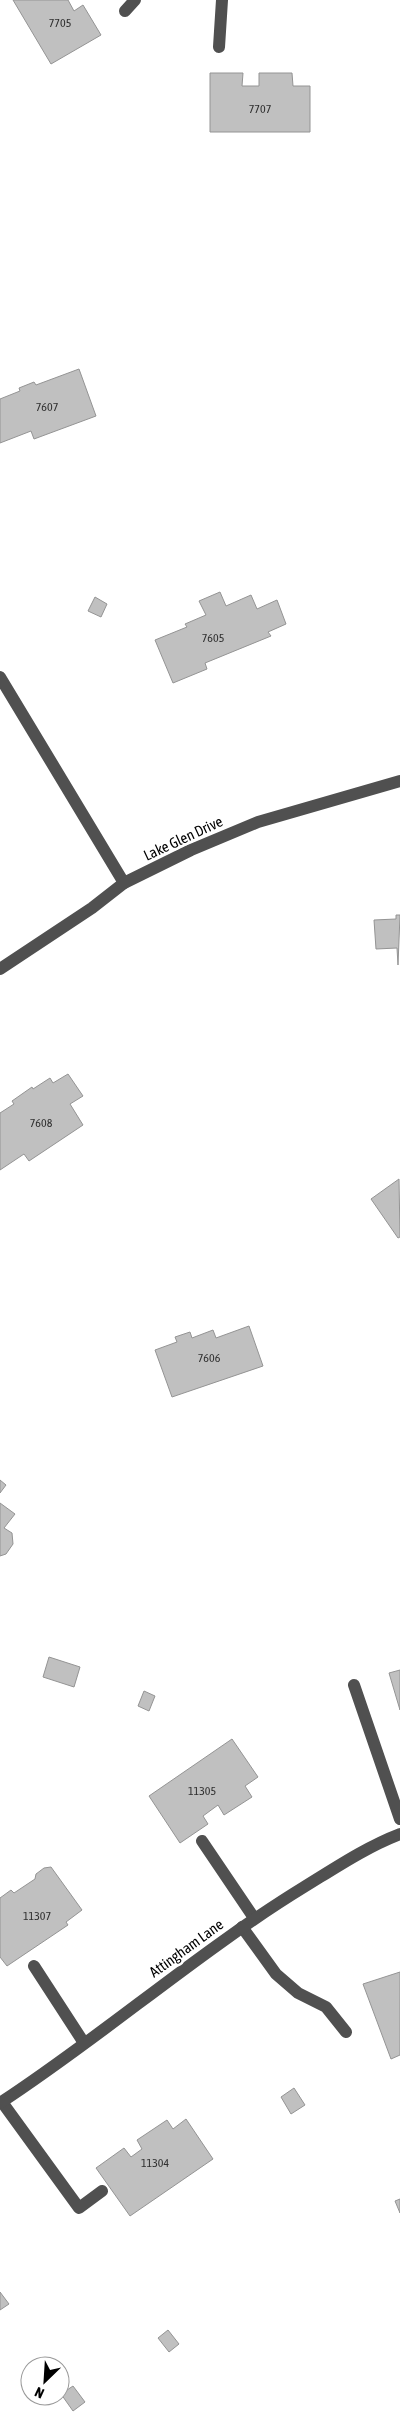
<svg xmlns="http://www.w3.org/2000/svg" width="400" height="2426" font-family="'Asap Condensed',sans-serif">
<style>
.building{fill:#c0c0c0;stroke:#949494}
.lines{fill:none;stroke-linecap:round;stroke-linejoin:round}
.minor{stroke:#505050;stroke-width:12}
.labels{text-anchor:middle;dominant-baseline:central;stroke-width:5;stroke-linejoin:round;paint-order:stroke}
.number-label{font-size:12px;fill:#303030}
.street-label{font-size:15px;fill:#000;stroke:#fff}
</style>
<rect width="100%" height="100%" fill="#fff"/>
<g class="building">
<polygon points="13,0 68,0 74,11 83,5 101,35 51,64"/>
<polygon points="210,73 243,73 242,86 259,86 259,73 292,73 293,86 310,86 310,132 210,132"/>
<polygon points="79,369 96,416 34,439 31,431 0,443 0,399 20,391 19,388 34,382 36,385"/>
<polygon points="220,592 226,606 251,595 257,609 277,600 286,624 268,632 271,636 205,663 207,669 173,683 155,640 187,627 185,624 206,615 199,601"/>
<polygon points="95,597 107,604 101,617 88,611"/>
<polygon points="396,915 400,915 398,965 397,948 376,949 374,920 396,919"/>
<polygon points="68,1074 83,1096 70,1104 83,1125 29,1161 24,1154 0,1170 0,1113 14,1104 12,1101 32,1087 33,1089 50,1078 53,1083"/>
<polygon points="399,1179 400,1237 398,1238 371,1199"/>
<polygon points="249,1326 263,1366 172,1397 155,1350 177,1342 175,1337 190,1332 192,1338 213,1330 216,1338"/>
<polygon points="0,1480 6,1485 0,1493"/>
<polygon points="0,1503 15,1514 4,1528 12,1533 13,1544 6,1554 0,1556"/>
<polygon points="49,1657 80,1667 74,1687 43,1677"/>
<polygon points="400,1670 400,1710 389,1673"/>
<polygon points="144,1691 155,1696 149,1711 138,1706"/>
<polygon points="232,1739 258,1777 245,1786 252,1797 224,1815 218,1805 203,1816 208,1824 180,1843 149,1796"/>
<polygon points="51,1867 82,1910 66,1922 68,1925 7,1966 0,1957 0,1898 11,1890 14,1893 35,1879 36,1874 44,1868"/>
<polygon points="400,1972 400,2055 391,2059 363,1984"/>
<polygon points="294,2088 305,2105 291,2114 281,2097"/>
<polygon points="186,2119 213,2159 130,2216 96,2168 124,2148 131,2157 142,2149 137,2140 167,2120 173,2129"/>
<polygon points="400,2199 400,2213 395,2201"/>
<polygon points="0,2292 9,2304 0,2310"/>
<polygon points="168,2330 179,2344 169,2352 158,2338"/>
<polygon points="73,2386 85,2402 73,2411 61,2394"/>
</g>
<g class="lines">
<g class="minor">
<polyline points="125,11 135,0"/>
<polyline points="219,47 222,0"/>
<polyline points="0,677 124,883"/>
<polyline points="0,969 92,908 124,883 191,850 258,822 400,781"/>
<polyline points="354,1685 400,1819"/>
<polyline points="202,1841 254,1918"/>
<polyline points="242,1927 276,1974 298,1993 326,2007 346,2032"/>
<polyline points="34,1966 84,2043"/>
<polyline points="2,2102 79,2208 102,2191"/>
<path d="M0,2103C104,2035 198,1952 304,1887C335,1868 366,1847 400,1834"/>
</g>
</g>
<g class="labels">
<g class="number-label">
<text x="60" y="23">7705</text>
<text x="260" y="109">7707</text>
<text x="47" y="407">7607</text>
<text x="213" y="638">7605</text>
<text x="41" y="1123">7608</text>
<text x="209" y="1358">7606</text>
<text x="202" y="1791">11305</text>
<text x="37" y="1916">11307</text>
<text x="155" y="2163">11304</text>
</g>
<g class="street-label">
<text transform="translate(183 838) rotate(-25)">Lake Glen Drive</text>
<text transform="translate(186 1948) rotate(-36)">Attingham Lane</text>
</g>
</g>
<g transform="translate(45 2381) rotate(205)"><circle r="24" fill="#ffffff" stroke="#999999"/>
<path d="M0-4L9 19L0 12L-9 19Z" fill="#000000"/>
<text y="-8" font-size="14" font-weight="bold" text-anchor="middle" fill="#000000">N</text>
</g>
</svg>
